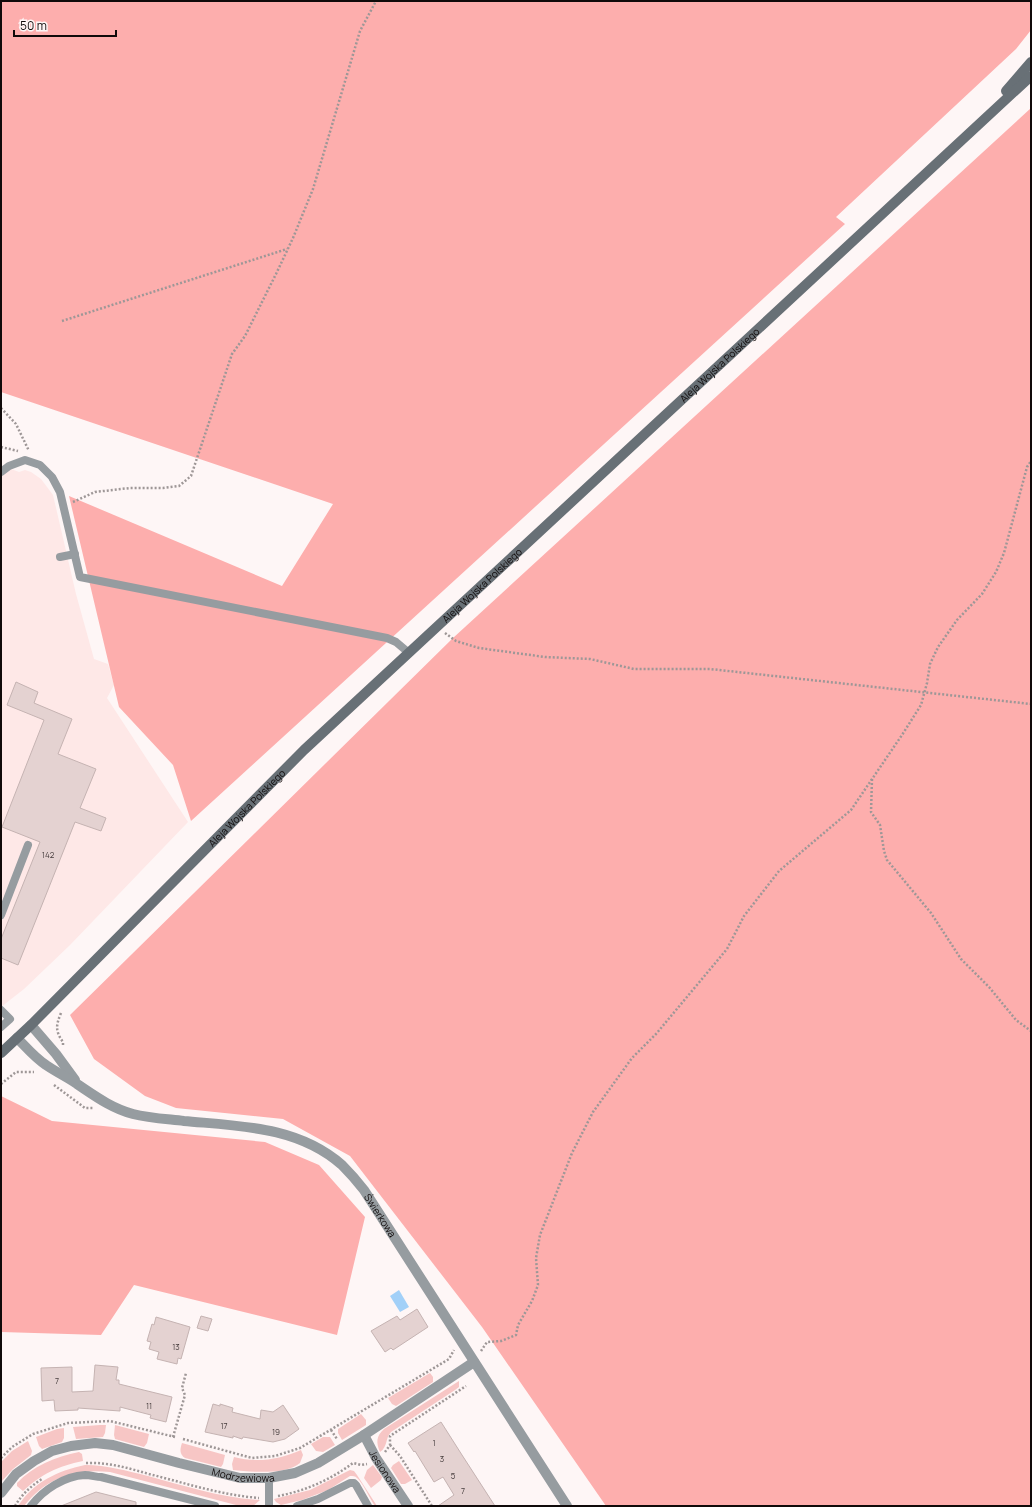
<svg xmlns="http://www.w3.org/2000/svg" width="1032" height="1507" font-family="Manrope,sans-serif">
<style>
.built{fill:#fee8e7}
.green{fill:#f7c6c5}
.forest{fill:#fdaead}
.water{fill:#a2d0f8}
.building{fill:#e4d2d1;stroke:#c5b3b2}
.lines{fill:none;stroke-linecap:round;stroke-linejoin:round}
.path{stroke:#9e9797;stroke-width:2.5;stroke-dasharray:2 2;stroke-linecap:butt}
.service{stroke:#969ca0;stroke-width:8}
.minor{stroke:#969ca0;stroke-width:10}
.secondary{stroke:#687076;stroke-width:10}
.labels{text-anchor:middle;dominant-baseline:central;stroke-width:4;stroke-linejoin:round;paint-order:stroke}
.number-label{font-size:8px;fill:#453c3c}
.street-label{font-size:10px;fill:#100a0a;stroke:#fef6f6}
</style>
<rect width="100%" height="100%" fill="#fef6f6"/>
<polygon class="built" points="1,465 19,472 25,470 31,472 41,479 53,495 76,594 94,659 108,664 114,685 107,698 188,822 70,945 24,989 1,1007"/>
<g class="green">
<polygon points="430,1373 433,1377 433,1382 396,1406 392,1404 388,1398"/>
<path d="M459,1381V1387L455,1390L391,1432C385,1438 388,1447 380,1452C376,1443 376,1436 384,1429Z"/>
<polygon points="361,1414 366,1420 366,1425 342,1440 338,1433 338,1429"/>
<polygon points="100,1425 106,1425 105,1433 103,1437 76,1439 73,1427"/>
<polygon points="115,1425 149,1434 147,1443 144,1447 115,1439 114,1435"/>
<polygon points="64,1428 64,1438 62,1442 42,1449 39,1446 36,1437 57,1429"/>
<polygon points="323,1437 330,1437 335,1445 323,1452 316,1451 311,1444"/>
<polygon points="28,1441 32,1451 31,1455 13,1469 1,1482 1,1462 12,1451"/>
<path d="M182,1443L225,1455L223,1464L221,1467L185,1458C179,1454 180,1449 182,1443Z"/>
<path d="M301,1450L303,1455L300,1463C287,1475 250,1472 233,1470L232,1464L234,1457C256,1463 279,1460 301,1450Z"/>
<path d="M79,1452L82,1454L83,1461C58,1466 42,1474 23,1491L17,1486V1483C33,1466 55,1457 79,1452Z"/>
<polygon points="399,1461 412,1480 405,1484 401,1484 391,1468 393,1465"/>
<path d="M85,1465C107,1465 127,1471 148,1476C185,1486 222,1498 260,1500L253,1506L236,1505L110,1472C74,1468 46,1478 24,1506H18C34,1482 57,1471 85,1465Z"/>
<polygon points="373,1465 382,1477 381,1480 371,1488 364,1478 367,1470"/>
<path d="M350,1470L354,1471L357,1475L377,1506H375C370,1499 363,1483 357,1478C355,1476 353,1476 350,1476L328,1490L302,1500L281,1505L276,1502L274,1499L310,1490Z"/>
</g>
<g class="forest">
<polygon points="1,1 1031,1 1031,30 1016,49 836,217 845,224 191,821 173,765 119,707 69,496 282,586 333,504 1,392"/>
<polygon points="1031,108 1031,1506 606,1506 482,1327 350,1156 283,1119 176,1108 145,1096 94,1059 70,1015 453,638"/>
<polygon points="1,1096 52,1121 265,1142 319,1165 365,1217 337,1335 134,1285 101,1335 1,1332"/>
</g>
<polygon class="water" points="399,1290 409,1307 400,1312 390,1296"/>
<g class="building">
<polygon points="16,682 38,692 34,703 72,719 58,754 96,769 80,808 106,818 101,831 75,822 18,965 1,958 1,939 40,842 2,827 44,720 7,705"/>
<polygon points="417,1309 428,1327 393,1350 391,1348 385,1352 371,1331 397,1316 400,1320"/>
<polygon points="201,1316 212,1319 208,1331 197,1328"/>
<polygon points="156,1317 190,1327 181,1359 178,1358 177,1364 157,1359 159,1352 149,1349 151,1342 147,1341 152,1324 154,1325"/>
<polygon points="95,1365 118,1367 116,1380 119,1380 119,1384 172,1397 166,1422 150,1418 151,1415 120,1407 120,1411 78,1408 78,1410 55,1411 54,1400 42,1401 41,1368 72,1367 72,1392 93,1391"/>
<polygon points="213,1404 220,1406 220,1404 233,1408 232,1412 260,1419 261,1410 273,1412 283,1405 299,1429 285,1439 273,1442 243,1437 242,1439 233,1436 233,1438 205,1432"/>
<polygon points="441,1422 462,1455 495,1506 438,1506 454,1495 443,1477 434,1482 415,1451 414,1452 408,1443"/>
<polygon points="96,1492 136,1502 136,1506 61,1506"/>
</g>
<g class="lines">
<g class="path">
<polyline points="62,321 287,249"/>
<polyline points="1,408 16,424 29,451"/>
<polyline points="1,447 18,451"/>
<polyline points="73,502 95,492 130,488 163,488 179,486 191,476 232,354 245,336 276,274 293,238 313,189 360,31 376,1"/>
<polyline points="445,633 456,641 479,648 545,657 590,659 634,669 710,669 1031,704"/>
<polyline points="872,779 871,812 880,825 884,851 887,860 931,913 961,959 989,987 1016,1020 1031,1031"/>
<path d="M61,1013C56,1025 55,1031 63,1042V1045"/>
<polyline points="1,1084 16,1072 34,1072"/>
<polyline points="54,1085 85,1108 93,1108"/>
<polyline points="481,1351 487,1342 501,1341 516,1335 518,1325 532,1301 538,1285 536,1258 540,1235 572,1153 593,1112 632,1058 656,1034 727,949 744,916 779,871 851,810 902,735 921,705 927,683 930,664 938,647 957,620 982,594 996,572 1004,553 1027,467 1031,461"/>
<polyline points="331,1430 337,1439"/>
<polyline points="173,1437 185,1395 182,1388 186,1373"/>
<polyline points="183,1439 252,1458 275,1456 300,1448 449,1359 454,1350"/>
<polyline points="390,1445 400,1456 432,1506"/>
<polyline points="385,1452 390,1445 390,1436 466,1386"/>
<polyline points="1,1458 12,1447 33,1434 68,1423 110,1421 175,1437"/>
<path d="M86,1463C108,1462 128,1468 149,1474C185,1483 221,1495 259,1498"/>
<path d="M278,1496C305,1491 330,1480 353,1463L361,1465L367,1464"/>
<path d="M15,1506C22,1494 31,1486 42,1479"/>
</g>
<g class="service">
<polyline points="1,472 9,466 25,460 40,465 52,477 60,492 80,577 387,638 396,642 409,653"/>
<polyline points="60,557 75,554"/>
<polyline points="1,915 28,845"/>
<polyline points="1,1010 10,1019 1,1027"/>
<path d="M31,1506C43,1490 64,1476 85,1475C91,1475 96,1477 101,1477L215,1506"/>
<polyline points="269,1506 269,1478"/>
<polyline points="297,1506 318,1499 350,1483 354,1483 356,1485 368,1506"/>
</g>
<g class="minor">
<polyline points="31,1025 56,1054 75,1080"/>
<path id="s1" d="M17,1038C26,1047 35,1058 46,1065C56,1072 67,1077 77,1084C95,1096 111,1108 133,1114C149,1118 167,1119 184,1121C239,1126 298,1126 342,1165C350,1173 357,1181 364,1190L567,1506"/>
<path id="s2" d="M364,1435L376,1458L408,1506"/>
<path id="s3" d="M1,1493L16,1474L34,1461L52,1451L71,1446L95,1443L113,1445L179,1463L240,1478H269L295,1473L318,1463L364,1435L474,1362"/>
</g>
<g class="secondary">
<polyline points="1006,91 1031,62"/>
<path id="s4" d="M1,1053L31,1025L304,750L1031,76"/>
</g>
</g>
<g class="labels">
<g class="number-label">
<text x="48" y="854">142</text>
<text x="176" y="1346">13</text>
<text x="57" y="1380">7</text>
<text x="149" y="1405">11</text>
<text x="224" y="1425">17</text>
<text x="276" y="1431">19</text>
<text x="434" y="1442">1</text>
<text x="442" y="1458">3</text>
<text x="453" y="1475">5</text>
<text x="463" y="1490">7</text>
</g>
<g class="street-label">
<text stroke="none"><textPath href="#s4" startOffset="995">Aleja Wojska Polskiego</textPath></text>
<text stroke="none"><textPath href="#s4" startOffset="671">Aleja Wojska Polskiego</textPath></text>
<text stroke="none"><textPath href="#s4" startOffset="347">Aleja Wojska Polskiego</textPath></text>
<text stroke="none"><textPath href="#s1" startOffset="422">Świerkowa</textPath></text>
<text stroke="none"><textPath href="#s2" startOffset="42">Jesionowa</textPath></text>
<text stroke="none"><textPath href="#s3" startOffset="263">Modrzewiowa</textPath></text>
</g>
</g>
<rect width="1032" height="1507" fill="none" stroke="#100a0a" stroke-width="4"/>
<path d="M14 30v6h102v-6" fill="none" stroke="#100a0a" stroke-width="2"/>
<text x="20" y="30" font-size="12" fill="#100a0a" stroke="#fef6f6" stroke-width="3" paint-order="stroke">50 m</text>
</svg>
